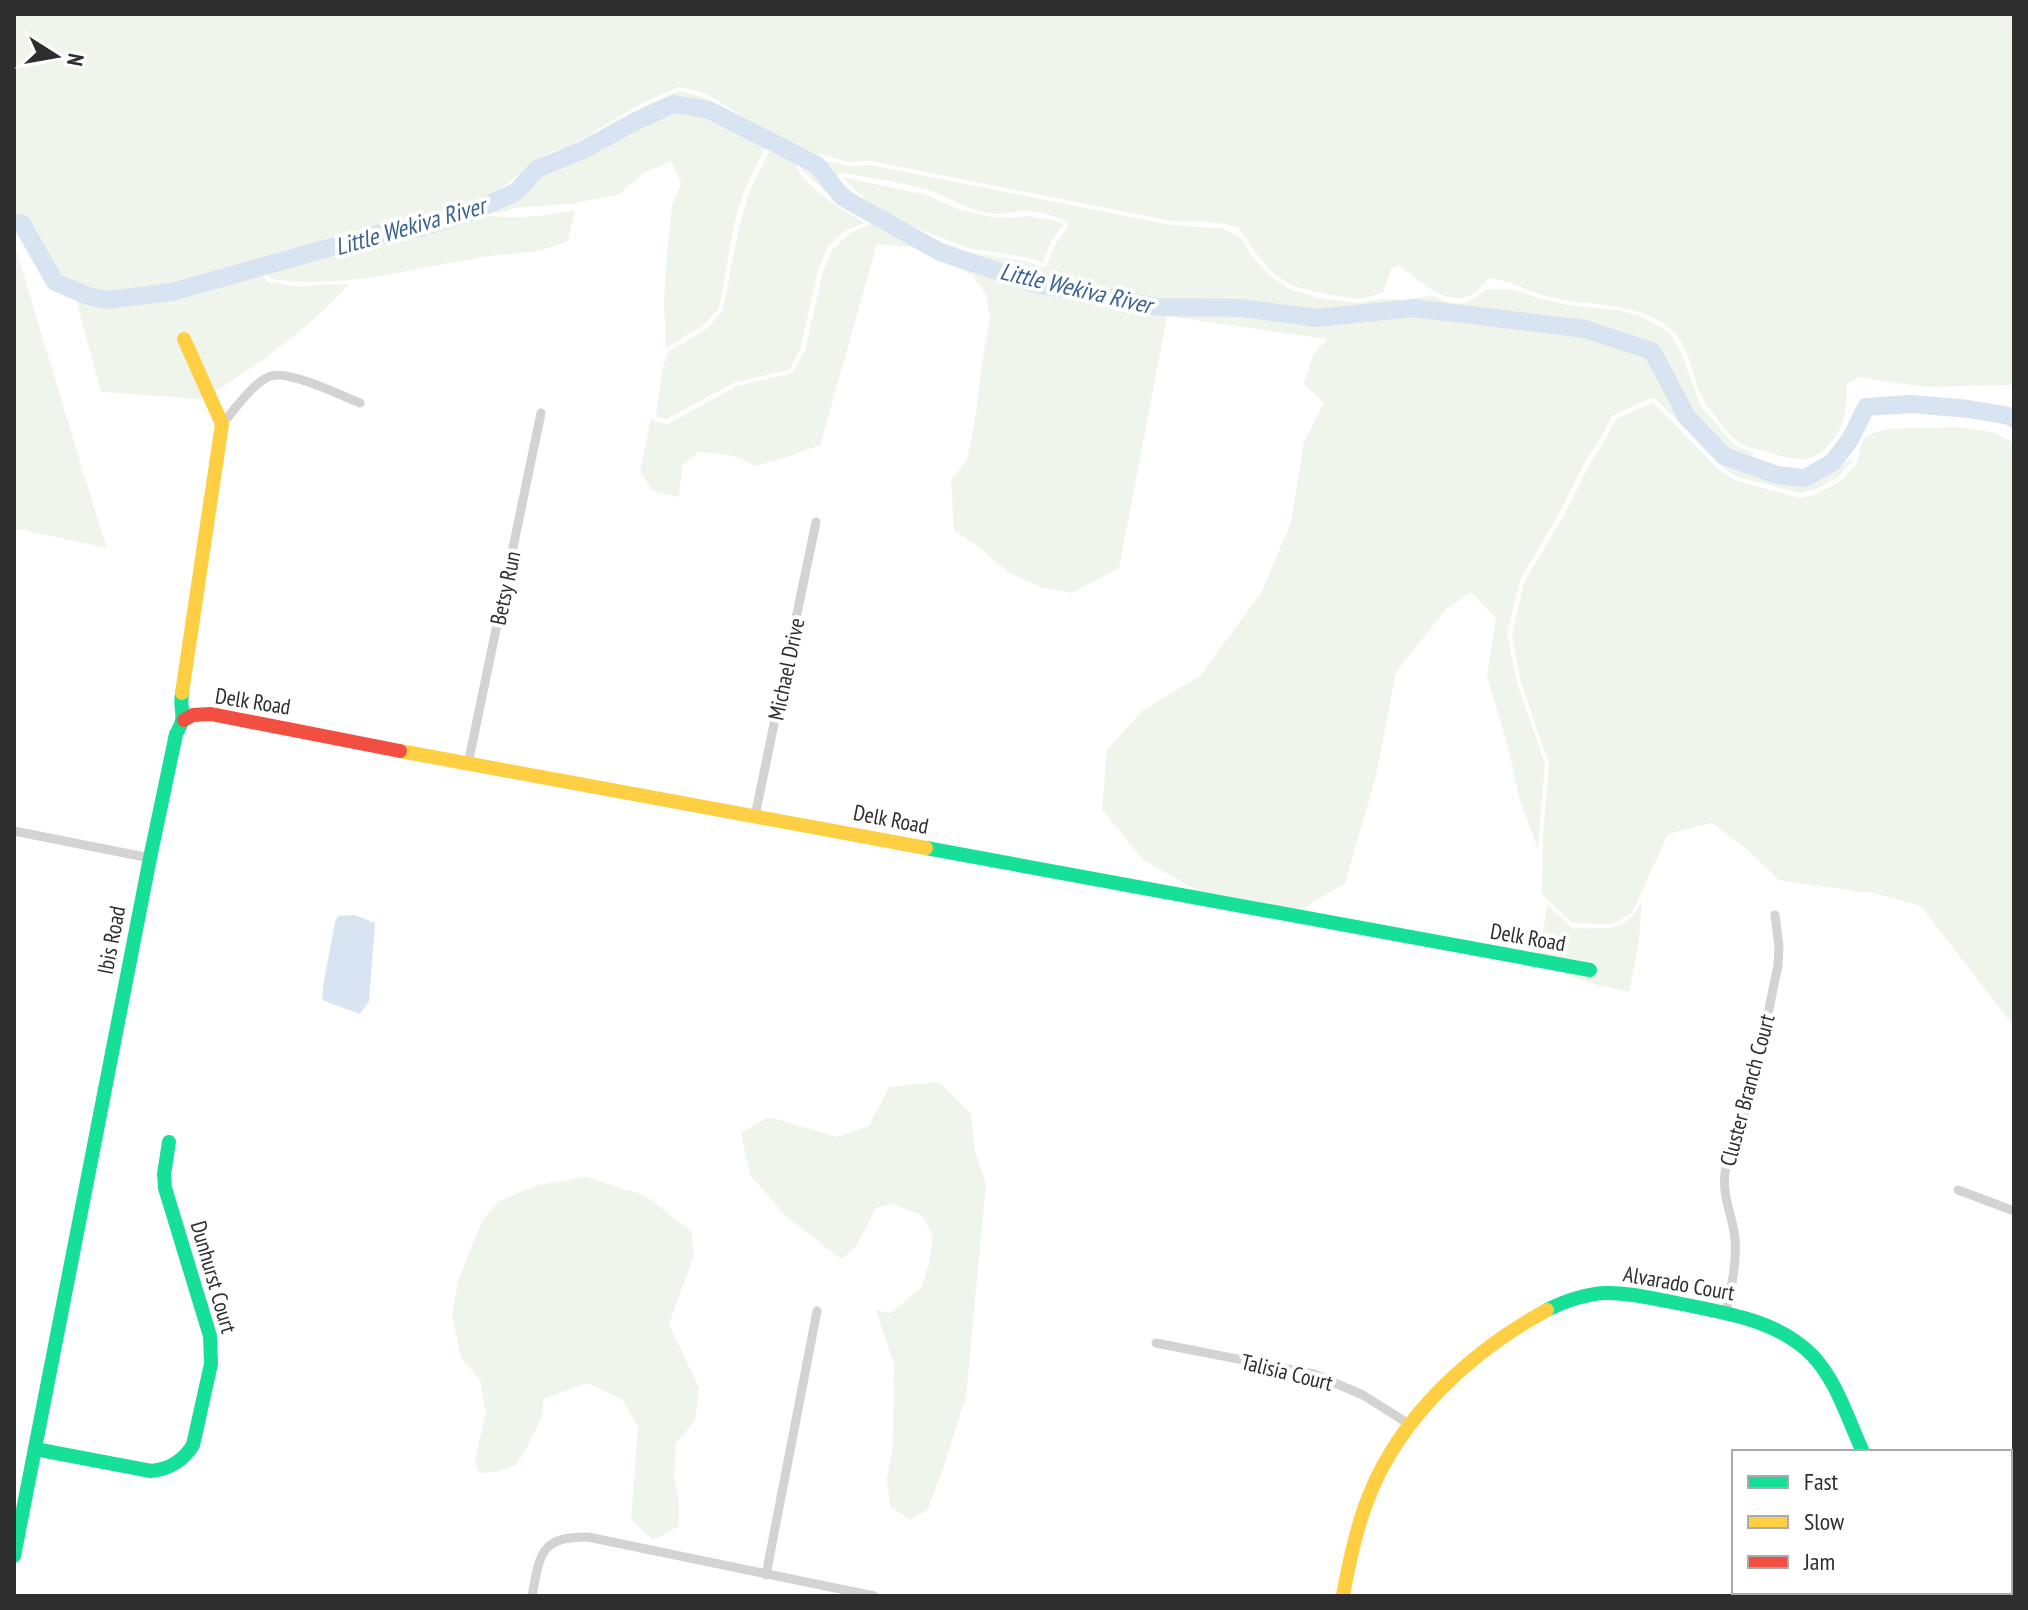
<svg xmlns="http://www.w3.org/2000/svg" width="2028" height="1610" font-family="'PT Sans Narrow',sans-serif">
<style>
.green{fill:#eff5eb;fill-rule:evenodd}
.water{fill:#d8e4f2}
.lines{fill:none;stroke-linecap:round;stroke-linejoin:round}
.river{stroke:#d8e4f2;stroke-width:18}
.street{stroke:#d3d3d3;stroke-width:9}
.fast{stroke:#16e098;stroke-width:14}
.slow{stroke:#ffcf43;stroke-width:14}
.jam{stroke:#f24e42;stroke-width:14}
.labels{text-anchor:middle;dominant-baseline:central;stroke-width:8;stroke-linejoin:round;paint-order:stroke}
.street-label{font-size:22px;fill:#2e2e2e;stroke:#fff}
.water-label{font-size:24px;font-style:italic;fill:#3a6292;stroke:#fff}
</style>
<rect width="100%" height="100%" fill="#fff"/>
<g class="green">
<path d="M14,14H2014V385L1923,387L1860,377L1847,384C1846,398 1847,413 1841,426C1837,439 1821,456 1807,459C1797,460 1780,457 1771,453C1761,450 1745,448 1737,441C1726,432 1717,419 1709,408C1690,385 1694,346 1668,327C1632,300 1587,307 1545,296C1526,291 1507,278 1487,279C1459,321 1427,285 1398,265L1391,269L1383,293L1360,299L1330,295L1292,286L1272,272L1256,253L1238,227L1214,222L1171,221L871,161L849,162L806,151L780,140L707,94L679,87L644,102L574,144L544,155L470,212C503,221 542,217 575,210L568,241C560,244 552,247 544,249C525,254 503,254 483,257C413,268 342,290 270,279L263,266L172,292L107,300L88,296L55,282L22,224L14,223Z"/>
<path d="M680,91L705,98L778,144L805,156L848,166L871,165L1170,225L1221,228L1240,237L1252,256L1269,275L1289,289L1319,298L1359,303L1379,299L1406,300L1433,295C1452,308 1469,306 1486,289H1511L1542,299L1572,306L1619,310L1639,316L1664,329L1672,336L1681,352L1700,405L1734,445L1755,453L1747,460L1753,474L1787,481L1818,474L1852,459L1851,463L1838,477L1815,490L1799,493L1737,477L1722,467L1655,398H1651L1612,416L1601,438L1586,460L1561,510L1520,580L1507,634L1517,683L1545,764L1538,850L1519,797L1509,750L1487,676L1496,618L1471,592L1446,609L1396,672L1376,776L1345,883L1297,912L1226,907L1142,859L1102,809L1107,750L1143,710L1200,676L1261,593L1291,522L1304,442L1324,403L1304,384L1313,355L1327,339L1167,316L1119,568L1072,593L1041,587L1008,572L980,548L954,530L951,480L967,460L975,421L982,363L990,318L986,294L973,276L923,248L877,244L820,446H817L787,457L755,466C737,454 719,453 698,452L682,466L679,497L653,491L640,472L651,417L653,421L668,424L737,386L792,373L805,351L823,271L833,249L849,234L870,224L867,219L840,204L802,171L798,159L768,147L764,149L744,191L734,225L719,308L704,325L666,348L664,302L667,254L672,206L681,182L671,161L644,173L619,194L572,204L514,208L501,213L480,210L547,159L576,148L646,105ZM843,173C870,178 902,182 928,190C952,198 971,213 998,214C1008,214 1019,210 1029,211C1040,212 1062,217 1069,224L1055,245L1046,267H1043L1025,261L966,252L905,227L866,205L839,180L837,175Z"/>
<path d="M769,151L795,162C801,186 844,211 865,223L846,230L828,246L818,270L800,350L789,370L735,382L667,419L656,417L662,369L669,351L708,328L723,310L739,227L749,193Z"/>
<polygon points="842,177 927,195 960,210 997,218 1031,216 1036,218 1052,220 1064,224 1050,243 1043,263 1026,257 967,248 907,224 869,203"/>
<polygon points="14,243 99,524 107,548 14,528"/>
<path d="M261,272L268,282L292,286L349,284C308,329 265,360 214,392L187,333L177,336L204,397L202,399L101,392L75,296L108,305L173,296Z"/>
<polygon points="1653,402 1719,470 1735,480 1800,498 1817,494 1842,480 1856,465 1863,439 1873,433 1886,429 1958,427 1992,432 2014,443 2014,1027 1921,906 1878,894 1779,880 1748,850 1712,823 1668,834 1632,913 1612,924 1572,923 1542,894 1543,833 1549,764 1521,682 1512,635 1524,582 1566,512 1591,462 1605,440 1616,419"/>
<path d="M1642,900L1639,942L1629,992C1597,984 1562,980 1540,954L1547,905L1572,928C1604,928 1627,934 1642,900Z"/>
<polygon points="939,1082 971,1114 975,1152 986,1184 966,1397 945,1463 928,1509 911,1520 890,1506 887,1478 893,1445 894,1364 876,1310 891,1313 921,1288 929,1264 933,1236 922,1215 892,1204 876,1208 856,1247 841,1259 786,1216 750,1175 741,1133 769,1117 837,1137 869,1126 889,1087"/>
<path d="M586,1177L644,1195L691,1231L694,1255L669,1324L699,1388L695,1421L676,1443L674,1476L679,1503V1526L653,1540L631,1519L638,1427L622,1399L587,1383L543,1399C546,1417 526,1448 516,1465L496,1472L479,1473L475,1460L486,1413L480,1380L461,1357L452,1315L459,1278L482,1221L499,1201L538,1185Z"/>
</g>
<polygon class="water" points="355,915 375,923 369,1001 360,1014 322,1000 324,981 335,922 338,916"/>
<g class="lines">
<polyline class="river" points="14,223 22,224 55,282 88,296 107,300 172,292 332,247 347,246 378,234 420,228 469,213 516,192 537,169 583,150 634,122 674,104 709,110 817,165 842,197 940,252 1035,284 1159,307 1242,308 1317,318 1413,308 1585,329 1652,351 1687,417 1724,456 1777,475 1805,478 1833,462 1851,438 1866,407 1911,404 1969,409 2009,416 2014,419"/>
<g class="street">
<path d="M222,424C234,411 254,381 271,376C289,370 342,396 360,403"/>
<polyline points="468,764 541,413"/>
<polyline points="755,816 816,522"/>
<polyline points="14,831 150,858"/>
<polyline points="1958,1190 2014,1211"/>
<path d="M1726,1312C1731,1289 1737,1263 1735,1239C1733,1216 1722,1198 1725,1173C1728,1149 1742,1127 1748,1104C1762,1059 1767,1012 1778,966L1779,947L1775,915"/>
<polyline points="1156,1343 1314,1374 1363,1395 1409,1424"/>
<polyline points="2010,1481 2014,1480"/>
<polyline points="766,1575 817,1311"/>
<path d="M532,1596C540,1554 540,1536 588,1537L874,1596"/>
<polyline points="1774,1596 1779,1592"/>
</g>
<g class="fast">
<polyline points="926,848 1590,970"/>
<path d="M1547,1310C1565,1301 1585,1294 1605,1293C1629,1292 1654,1299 1677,1303C1725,1313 1776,1319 1812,1355C1837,1381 1848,1420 1863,1452"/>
<path d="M35,1449L151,1471C170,1469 183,1461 193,1445L211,1364L210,1336L165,1188L164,1174L169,1142"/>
<path d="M14,1556L150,858L176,734C188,714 179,714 182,693"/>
</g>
<g class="slow">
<polyline points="182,693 222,424 184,339"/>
<polyline points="400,751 926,848"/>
<path d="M1343,1596C1349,1562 1356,1528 1369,1496C1401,1415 1472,1351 1547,1310"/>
</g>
<polyline class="jam" points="184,720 193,715 211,714 400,751"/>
</g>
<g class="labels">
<g class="street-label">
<text transform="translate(505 588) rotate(-78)">Betsy Run</text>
<text transform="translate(786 669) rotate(-78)">Michael Drive</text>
<text transform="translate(253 701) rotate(9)">Delk Road</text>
<text transform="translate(891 819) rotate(11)">Delk Road</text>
<text transform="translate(1528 937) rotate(10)">Delk Road</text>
<text transform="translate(111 940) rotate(-79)">Ibis Road</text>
<text transform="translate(1747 1090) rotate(-75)">Cluster Branch Court</text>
<text transform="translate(214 1277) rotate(74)">Dunhurst Court</text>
<text transform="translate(1679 1283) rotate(10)">Alvarado Court</text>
<text transform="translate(1287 1372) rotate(14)">Talisia Court</text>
</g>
<g class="water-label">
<text transform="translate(410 226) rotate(-16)">Little Wekiva River</text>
<text transform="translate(1076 288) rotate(13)">Little Wekiva River</text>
</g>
</g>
<rect width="2028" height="1610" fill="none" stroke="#2e2e2e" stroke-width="32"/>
<rect x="1732" y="1450" width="280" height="144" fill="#ffffff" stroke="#ababab" stroke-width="2"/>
<rect x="1748" y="1476" width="40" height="12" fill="#16e098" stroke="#ababab" stroke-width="2"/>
<text x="1804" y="1490" font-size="24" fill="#2e2e2e">Fast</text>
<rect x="1748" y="1516" width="40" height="12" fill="#ffcf43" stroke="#ababab" stroke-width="2"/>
<text x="1804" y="1530" font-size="24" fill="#2e2e2e">Slow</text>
<rect x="1748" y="1556" width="40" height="12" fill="#f24e42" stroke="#ababab" stroke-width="2"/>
<text x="1804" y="1570" font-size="24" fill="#2e2e2e">Jam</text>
<g transform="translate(56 56) rotate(101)" stroke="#ffffff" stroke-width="6" paint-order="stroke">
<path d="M0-6L14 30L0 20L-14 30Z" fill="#2e2e2e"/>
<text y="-12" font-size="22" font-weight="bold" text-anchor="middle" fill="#2e2e2e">N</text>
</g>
</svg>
